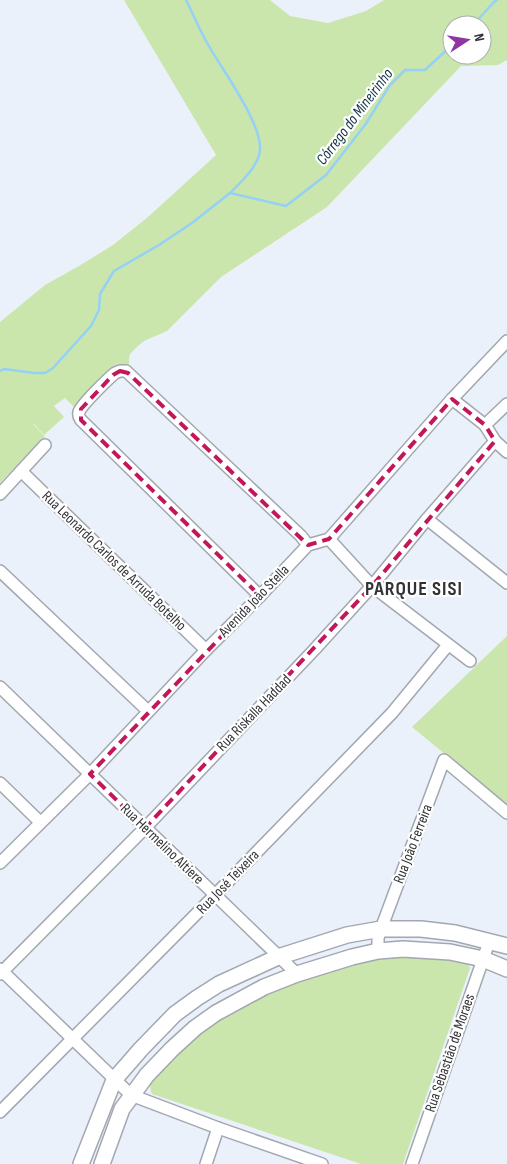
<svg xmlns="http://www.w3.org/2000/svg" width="507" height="1164" font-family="'Sofia Sans Condensed',sans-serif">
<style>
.green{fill:#cae6ac;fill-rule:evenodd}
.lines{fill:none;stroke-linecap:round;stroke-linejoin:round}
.stream{stroke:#95d0f7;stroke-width:2.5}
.minor-casing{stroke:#a2a7b0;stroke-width:14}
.major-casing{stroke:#a2a7b0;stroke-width:18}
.minor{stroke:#fff;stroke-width:11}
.major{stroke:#fff;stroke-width:15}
.marked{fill:none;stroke:#c2185b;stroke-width:4;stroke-dasharray:10 6;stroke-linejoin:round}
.labels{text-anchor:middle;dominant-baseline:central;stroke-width:4.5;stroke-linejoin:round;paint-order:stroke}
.street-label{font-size:15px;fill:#313336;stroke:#fff}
.water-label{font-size:16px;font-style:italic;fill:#113347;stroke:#fff}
.district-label{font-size:20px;font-weight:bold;letter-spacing:1px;fill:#313336;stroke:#fff}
</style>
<rect width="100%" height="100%" fill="#ebf1fa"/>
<g class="green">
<path d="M124,0H270L290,16L328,23L366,11L384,0H507V60L498,65L461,66L327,207L221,277L167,331L144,341L137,347L130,354L129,359V366L118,364L111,367L74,407L65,398L54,406L64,417L44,435L34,424H33L45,437L0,483V322L45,285L79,266L113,245L148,217L216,155ZM452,25H482V55H452Z"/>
<polygon points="507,636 507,805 412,727"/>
<path d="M389,956H402L461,960L468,963L470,968L403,1164H361L152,1094C148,1083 150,1081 157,1072L208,1026L270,991L335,969Z"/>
</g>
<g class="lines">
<g class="stream">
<path d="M186,0C193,14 199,28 206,41C220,67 262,122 260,150C259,166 240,183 230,193"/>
<polyline points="473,25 494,2 497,0"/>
<polyline points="0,371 4,369 34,373 45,373 53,368 91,326 99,310 100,294 114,271 159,245 192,223 230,193 286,206 326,175 365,125 390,85 405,70 425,70 452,45"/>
</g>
<defs>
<g id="minor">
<polyline points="452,399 485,425 495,441 507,452"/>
<polyline points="485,425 507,404"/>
<polyline points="21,471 206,650"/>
<polyline points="0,494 45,445"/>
<polyline points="427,519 507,583"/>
<polyline points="329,539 372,586 470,661"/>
<polyline points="0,571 148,711"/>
<path d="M260,596L81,420C79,417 78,416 79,412C81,405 108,379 115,373L120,371H126L301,536L308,545"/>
<polyline points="0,687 297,974"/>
<polyline points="0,783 40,822"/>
<polyline points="0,863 90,774 206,650 260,596 308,545 329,539 452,399 507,341"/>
<polyline points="378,951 378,938 381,929 444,760 507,813"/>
<polyline points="0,969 131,1095 218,1128 322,1164"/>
<polyline points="0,974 145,828 314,650 372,586 427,519 495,441"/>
<polyline points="0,1112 215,895 392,713 448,645"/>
<polyline points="206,1164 218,1128"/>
<polyline points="412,1164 489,942"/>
</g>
<g id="major">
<polyline points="81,1164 114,1080 141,1049 175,1014 197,998 219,984 278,957 347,935 381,929 421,929 455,933 507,946"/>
<polyline points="102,1164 122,1109 147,1075 172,1049 195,1028 216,1013 264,987 297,974 352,957 378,951 403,949 450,952 483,959 507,969"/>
</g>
</defs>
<use href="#minor" class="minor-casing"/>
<use href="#major" class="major-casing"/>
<use href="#minor" class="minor"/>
<use href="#major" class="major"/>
</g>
<path class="marked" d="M120,371L128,373L308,545L329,539L452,399L485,425L495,441L372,586L145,828L90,774L260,596L81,420V409L113,375Z"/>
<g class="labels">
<g class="street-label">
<text transform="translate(114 561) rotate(44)">Rua Leonardo Carlos de Arruda Botelho</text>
<text transform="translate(254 601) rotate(-46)">Avenida João Stella</text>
<text transform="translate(254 713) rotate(-46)">Rua Riskalla Haddad</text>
<text transform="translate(162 844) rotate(44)">Rua Hermelino Altiere</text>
<text transform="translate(413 844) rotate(-69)">Rua João Ferreira</text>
<text transform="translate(228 882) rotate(-46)">Rua José Teixeira</text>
<text transform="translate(450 1053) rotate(-71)">Rua Sebastião de Moraes</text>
</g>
<g class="water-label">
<text transform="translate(355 117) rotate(-53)">Córrego do Mineirinho</text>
</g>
<g class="district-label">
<text x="414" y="589">PARQUE SISI</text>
</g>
</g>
<g transform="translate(467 40) rotate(78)"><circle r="24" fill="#ffffff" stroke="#adadaf"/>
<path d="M0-4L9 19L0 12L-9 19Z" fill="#8e36a2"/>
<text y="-8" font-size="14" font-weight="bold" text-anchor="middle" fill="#313336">N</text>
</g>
</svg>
